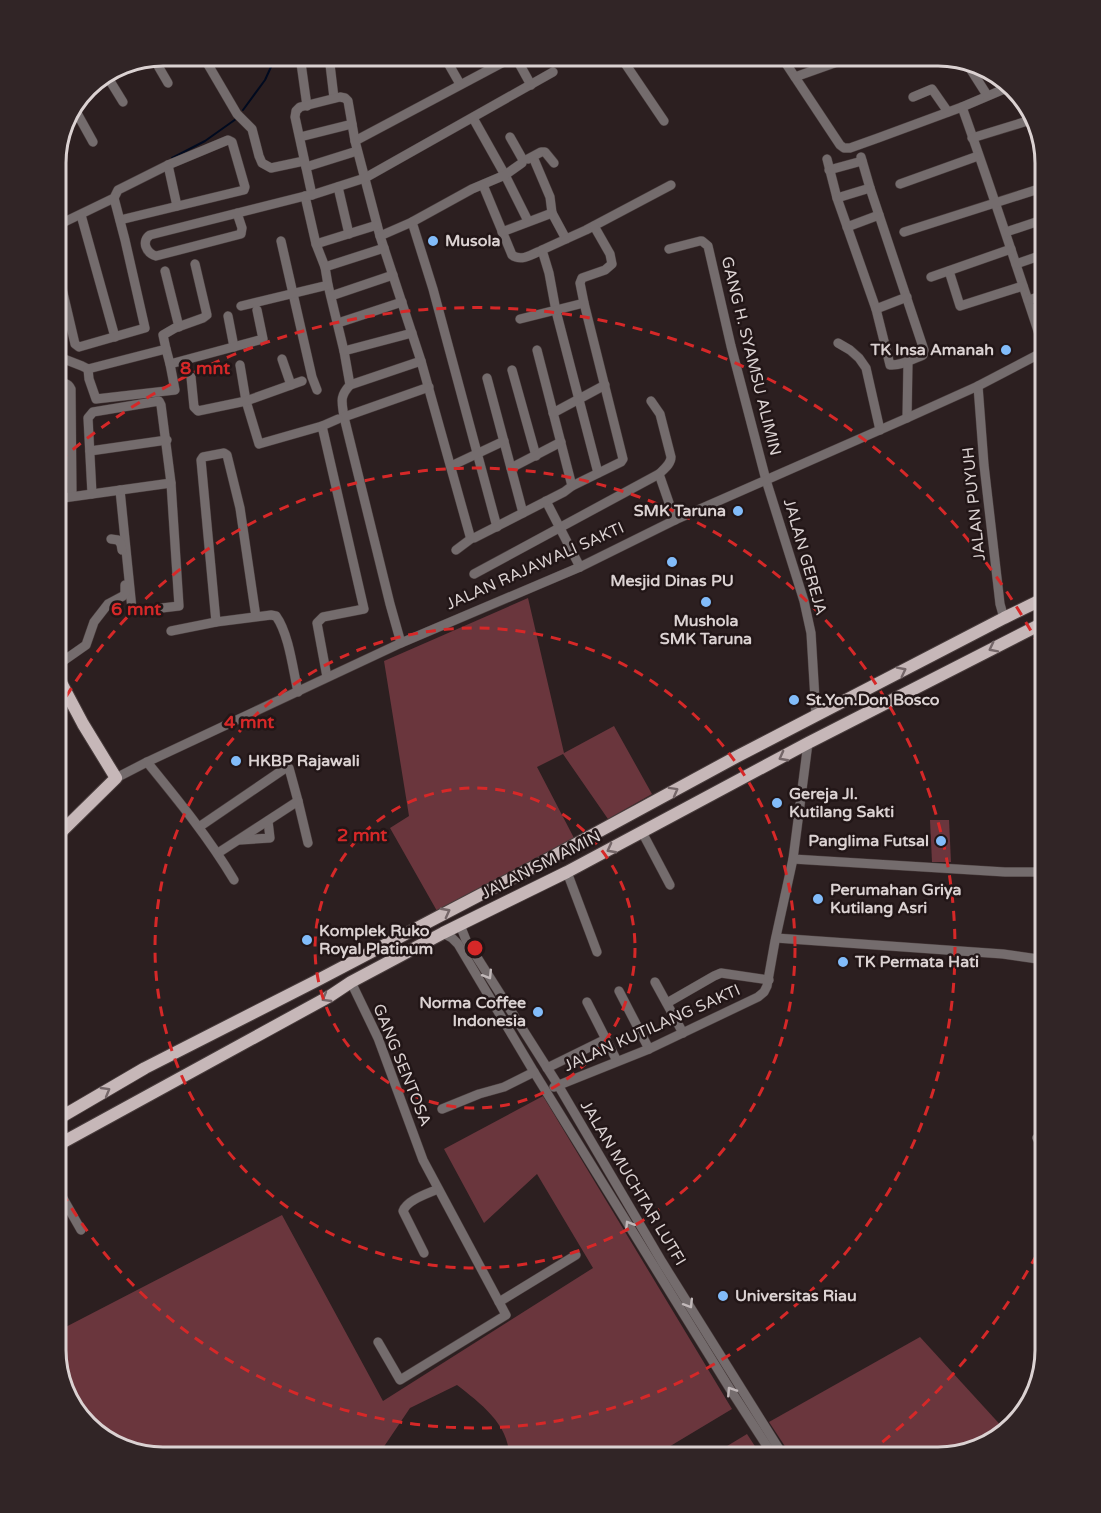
<svg xmlns="http://www.w3.org/2000/svg" width="1101" height="1513" font-family="'Varela Round',sans-serif">
<style>
.green{fill:#6a363d}
.lines{fill:none;stroke-linecap:round;stroke-linejoin:round}
.stream{stroke:#000a1f;stroke-width:2}
.minor-casing{stroke:#483c3c;stroke-width:10}
.major-casing{stroke:#483c3c;stroke-width:14}
.minor{stroke:#746c6d;stroke-width:9}
.major{stroke:#c6b7b8;stroke-width:12}
.oneway{stroke:#746668}
.oneway2{stroke:#c1b8b9}
.ring{fill:none;stroke:#d62828;stroke-width:3;stroke-dasharray:10 8}
.poi-dot{fill:#82bcfa;stroke:#221617;stroke-width:2}
.labels{text-anchor:middle;dominant-baseline:central;stroke-width:5;stroke-linejoin:round;paint-order:stroke}
.poi-label{font-size:16px;font-weight:bold;fill:#dbd2d2;stroke:#221617;text-anchor:start}
.street-label{font-size:16px;fill:#dbd2d2;stroke:#221617}
.rim{fill:none;stroke:#dbd2d2;stroke-width:3}
.centre{fill:#d62828;stroke:#221617;stroke-width:3}
.ring-label{font-size:18px;text-anchor:middle;font-weight:bold;fill:#d62828;stroke:#221617;stroke-width:5;stroke-linejoin:round;paint-order:stroke}
</style>
<rect width="100%" height="100%" fill="#2c1f20"/>
<g class="green">
<polygon points="528,598 564,753 614,726 652,794 608,819 563,754 537,767 574,838 437,911 390,828 409,816 384,661"/>
<polygon points="930,820 949,820 951,862 932,862"/>
<path d="M543,1096L732,1409L652,1457H509C510,1425 480,1403 457,1385L410,1408L381,1451L379,1457H156L109,1443L70,1404L56,1350V1332L282,1215L383,1401L593,1268L537,1174L484,1223L444,1149Z"/>
<polygon points="920,1337 1005,1430 992,1443 938,1457 792,1457 769,1422"/>
<polygon points="747,1434 762,1457 709,1457"/>
</g>
<g class="lines">
<g class="stream">
<polyline points="243,110 265,80 276,56"/>
<polyline points="172,158 205,141 236,119"/>
</g>
<defs>
<g id="minor">
<polyline points="203,56 237,114 252,129 259,156 262,163 271,168 304,161"/>
<polyline points="252,56 254,61"/>
<polyline points="300,56 307,106"/>
<polyline points="329,56 334,98"/>
<polyline points="444,56 460,84"/>
<polyline points="515,56 531,85"/>
<polyline points="620,56 664,121"/>
<polyline points="781,56 840,145 844,148 850,148 878,138 962,107 1009,87"/>
<polyline points="154,59 168,83"/>
<polyline points="428,62 440,56"/>
<polyline points="966,62 987,95"/>
<polyline points="107,76 123,102"/>
<polyline points="795,77 854,56"/>
<polyline points="913,97 932,89 948,112"/>
<polyline points="73,106 93,142"/>
<path d="M962,107C991,188 1018,270 1045,352"/>
<polyline points="473,118 505,175 528,221"/>
<polyline points="300,137 352,124"/>
<polyline points="972,138 1034,119"/>
<polyline points="355,141 515,56"/>
<polyline points="533,157 550,197 552,213"/>
<polyline points="528,159 541,152 545,152 554,163"/>
<path d="M827,159L837,198L876,309L890,365C901,366 913,359 923,355L924,350L870,188L861,157"/>
<polyline points="168,165 177,206"/>
<polyline points="306,167 357,151"/>
<polyline points="829,170 862,161"/>
<polyline points="900,184 978,156"/>
<path d="M483,185L512,255C521,262 533,254 542,250"/>
<polyline points="338,187 349,234"/>
<polyline points="312,195 295,117 296,111 300,107 340,97 345,98 348,101 355,141 380,236 421,361 470,536 472,538"/>
<path d="M305,196L316,244L325,267L328,285L344,351L350,385C339,397 342,402 344,417L390,604L401,643"/>
<polyline points="837,198 870,188"/>
<path d="M237,213L242,228L241,234L156,256C146,253 141,241 150,235L305,196L312,195L365,178L553,72"/>
<polyline points="81,215 115,337"/>
<polyline points="412,222 433,289 497,527"/>
<polyline points="56,226 114,198 118,190 168,165 228,140 232,142 245,187 244,190 120,220"/>
<polyline points="847,227 879,215"/>
<polyline points="502,232 552,213 566,239 542,250 549,273 556,311 598,473"/>
<polyline points="904,232 1045,187"/>
<polyline points="1006,232 1045,219"/>
<polyline points="380,236 412,222 472,189 505,175 522,163 523,160 510,137"/>
<polyline points="566,239 586,230 671,185"/>
<polyline points="281,241 312,377 317,390"/>
<polyline points="316,244 377,225"/>
<polyline points="669,249 700,241 702,241 708,246 731,346 766,480 804,601 811,633 816,716"/>
<polyline points="56,263 75,344 79,347 145,328 125,240 114,198"/>
<polyline points="1016,264 1045,254"/>
<polyline points="325,267 384,248"/>
<polyline points="165,271 179,327"/>
<polyline points="949,271 960,306 1023,286"/>
<polyline points="931,277 1011,249"/>
<polyline points="331,296 393,275"/>
<polyline points="1028,300 1045,295"/>
<polyline points="241,306 328,285"/>
<polyline points="876,309 907,297"/>
<polyline points="228,316 234,347"/>
<polyline points="520,319 584,303"/>
<polyline points="338,323 402,302"/>
<polyline points="838,343 850,350 859,358 866,368 880,430"/>
<polyline points="166,349 170,364 263,339 257,310"/>
<polyline points="537,350 572,486"/>
<polyline points="344,351 412,333"/>
<polyline points="282,359 291,385"/>
<polyline points="56,362 64,359 82,366 88,369 166,349 163,335 175,328 203,318 207,315 195,264"/>
<polyline points="240,365 246,401 259,444 322,426 364,609 323,617 317,623 327,677"/>
<polyline points="88,369 89,379 96,399 175,390 170,364"/>
<polyline points="512,370 536,456"/>
<polyline points="191,377 194,407 198,411 246,401 302,381"/>
<polyline points="487,378 523,513"/>
<path d="M56,384C63,383 68,382 71,389L72,496"/>
<polyline points="350,385 421,361"/>
<polyline points="978,386 984,465 1000,604 1004,618"/>
<polyline points="553,413 605,385"/>
<polyline points="344,417 429,387"/>
<polyline points="907,418 908,362"/>
<polyline points="322,426 338,419"/>
<polyline points="90,451 167,440"/>
<polyline points="451,466 504,441"/>
<polyline points="511,468 561,442"/>
<polyline points="659,474 675,520"/>
<polyline points="92,494 88,418 93,412 159,401 161,405 171,483 179,606 136,611 132,609 120,490"/>
<polyline points="56,499 171,483"/>
<polyline points="546,501 580,567"/>
<polyline points="111,539 118,540 121,544 122,550"/>
<polyline points="456,550 472,538 474,538 564,492 572,486 621,462 623,459 584,303 580,283 582,278 605,270 612,264 610,254 594,226"/>
<path d="M474,574L659,474C664,469 671,464 671,457L660,414L651,401"/>
<path d="M256,617L240,508L227,455L224,453L203,457L201,460L216,622L271,615L276,616C289,634 293,670 298,692"/>
<polyline points="171,631 216,622"/>
<polyline points="56,666 86,645 94,622 108,604 123,596 125,593 125,585"/>
<path d="M147,762C178,800 209,838 234,880"/>
<polyline points="116,778 147,762 401,643 580,567 675,520 907,418 978,386 1045,351"/>
<polyline points="199,827 287,767 289,768 298,801 308,843"/>
<polyline points="642,832 670,885"/>
<polyline points="240,840 270,838 268,821"/>
<polyline points="218,853 298,801"/>
<polyline points="793,859 1005,872 1045,872"/>
<polyline points="567,872 597,952"/>
<polyline points="462,923 462,930 466,940 558,1085 662,1262 784,1457"/>
<polyline points="443,933 452,938 458,944 534,1072 730,1389 774,1457"/>
<polyline points="776,938 1003,954 1045,960"/>
<polyline points="351,982 378,1038 423,1160 506,1315 400,1380 378,1342"/>
<polyline points="655,982 683,1033"/>
<polyline points="619,991 649,1049"/>
<polyline points="587,1002 617,1061"/>
<polyline points="667,1003 714,976 721,973 769,980"/>
<polyline points="547,1068 606,1039"/>
<polyline points="554,1087 649,1049 758,997 764,992 767,986 775,941 793,859 808,743"/>
<polyline points="442,1109 479,1094 504,1087 534,1072"/>
<polyline points="1045,1153 1037,1138 1045,1132"/>
<polyline points="56,1186 81,1230"/>
<path d="M424,1253L403,1211C407,1200 427,1194 438,1189"/>
<polyline points="499,1302 576,1255"/>
</g>
<g id="major">
<polyline points="56,837 116,778 83,724 56,673"/>
<polyline points="56,1120 145,1068 316,981 539,864 736,757 1004,618 1045,598"/>
<polyline points="56,1146 330,996 351,982 443,933 567,872 808,743 1045,622"/>
</g>
</defs>
<use href="#minor" class="minor-casing"/>
<use href="#major" class="major-casing"/>
<use href="#minor" class="minor"/>
<use href="#major" class="major"/>
</g>
<defs><path id="oneway-chevron" d="M-2-3.5L2.5 0L-2 3.5" fill="none" stroke-width="1.6" stroke-linecap="round" stroke-linejoin="round" transform="scale(1.5)"/></defs>
<g class="oneway">
<use href="#oneway-chevron" transform="translate(993 648) rotate(153)"/>
<use href="#oneway-chevron" transform="translate(902 671) rotate(-27)"/>
<use href="#oneway-chevron" transform="translate(783 757) rotate(152)"/>
<use href="#oneway-chevron" transform="translate(674 791) rotate(-29)"/>
<use href="#oneway-chevron" transform="translate(611 849) rotate(152)"/>
<use href="#oneway-chevron" transform="translate(446 912) rotate(-28)"/>
<use href="#oneway-chevron" transform="translate(326 998) rotate(150)"/>
<use href="#oneway-chevron" transform="translate(106 1091) rotate(-30)"/>
</g>
<g class="oneway2">
<use href="#oneway-chevron" transform="translate(488 975) rotate(58)"/>
<use href="#oneway-chevron" transform="translate(629 1225) rotate(-122)"/>
<use href="#oneway-chevron" transform="translate(689 1304) rotate(58)"/>
<use href="#oneway-chevron" transform="translate(731 1391) rotate(-123)"/>
</g>
<g class="ring">
<circle cx="475" cy="948" r="160"/>
<circle cx="475" cy="948" r="320"/>
<path d="M57 712A480 480 0 1 1 57 1184"/>
<path d="M1045 1239A640 640 0 0 1 865 1456M59 461A640 640 0 0 1 1045 657"/>
</g>
<g class="poi-dot">
<circle cx="433" cy="241" r="6"/>
<circle cx="1006" cy="350" r="6"/>
<circle cx="738" cy="511" r="6"/>
<circle cx="672" cy="562" r="6"/>
<circle cx="706" cy="602" r="6"/>
<circle cx="794" cy="700" r="6"/>
<circle cx="236" cy="761" r="6"/>
<circle cx="777" cy="803" r="6"/>
<circle cx="941" cy="841" r="6"/>
<circle cx="818" cy="899" r="6"/>
<circle cx="307" cy="940" r="6"/>
<circle cx="843" cy="962" r="6"/>
<circle cx="538" cy="1012" r="6"/>
<circle cx="723" cy="1296" r="6"/>
</g>
<g class="labels">
<g class="poi-label">
<text x="445" y="241">Musola</text>
<text x="994" y="350" text-anchor="end">TK Insa Amanah</text>
<text x="726" y="511" text-anchor="end">SMK Taruna</text>
<text x="672" y="581" text-anchor="middle">Mesjid Dinas PU</text>
<text x="706" y="621" text-anchor="middle">Mushola<tspan x="706" dy="18">SMK Taruna</tspan></text>
<text x="806" y="700">St.Yon.Don Bosco</text>
<text x="248" y="761">HKBP Rajawali</text>
<text x="789" y="794">Gereja Jl.<tspan x="789" dy="18">Kutilang Sakti</tspan></text>
<text x="929" y="841" text-anchor="end">Panglima Futsal</text>
<text x="830" y="890">Perumahan Griya<tspan x="830" dy="18">Kutilang Asri</tspan></text>
<text x="319" y="931">Komplek Ruko<tspan x="319" dy="18">Royal Platinum</tspan></text>
<text x="855" y="962">TK Permata Hati</text>
<text x="526" y="1003" text-anchor="end">Norma Coffee<tspan x="526" dy="18">Indonesia</tspan></text>
<text x="735" y="1296">Universitas Riau</text>
</g>
<g class="street-label">
<text transform="translate(751 356) rotate(76)">GANG H. SYAMSU ALIMIN</text>
<text transform="translate(974 504) rotate(-96)">JALAN PUYUH</text>
<text transform="translate(805 557) rotate(74)">JALAN GEREJA</text>
<text transform="translate(535 566) rotate(-24)">JALAN RAJAWALI SAKTI</text>
<text transform="translate(541 865) rotate(-27)">JALAN SM AMIN</text>
<text transform="translate(652 1028) rotate(-24)">JALAN KUTILANG SAKTI</text>
<text transform="translate(402 1065) rotate(68)">GANG SENTOSA</text>
<text transform="translate(633 1183) rotate(59)">JALAN MUCHTAR LUTFI</text>
</g>
</g>
<path d="M0 0H1101V1513H0ZM163 66H938A97 97 0 0 1 1035 163V1350A97 97 0 0 1 938 1447H163A97 97 0 0 1 66 1350V163A97 97 0 0 1 163 66Z" fill="#312526" fill-rule="evenodd"/>
<path class="rim" d="M163 66H938A97 97 0 0 1 1035 163V1350A97 97 0 0 1 938 1447H163A97 97 0 0 1 66 1350V163A97 97 0 0 1 163 66Z"/>
<circle cx="475" cy="948" r="9" class="centre"/>
<g class="ring-label">
<text x="205" y="374">8 mnt</text>
<text x="136" y="615">6 mnt</text>
<text x="249" y="728">4 mnt</text>
<text x="362" y="841">2 mnt</text>
</g>
</svg>
